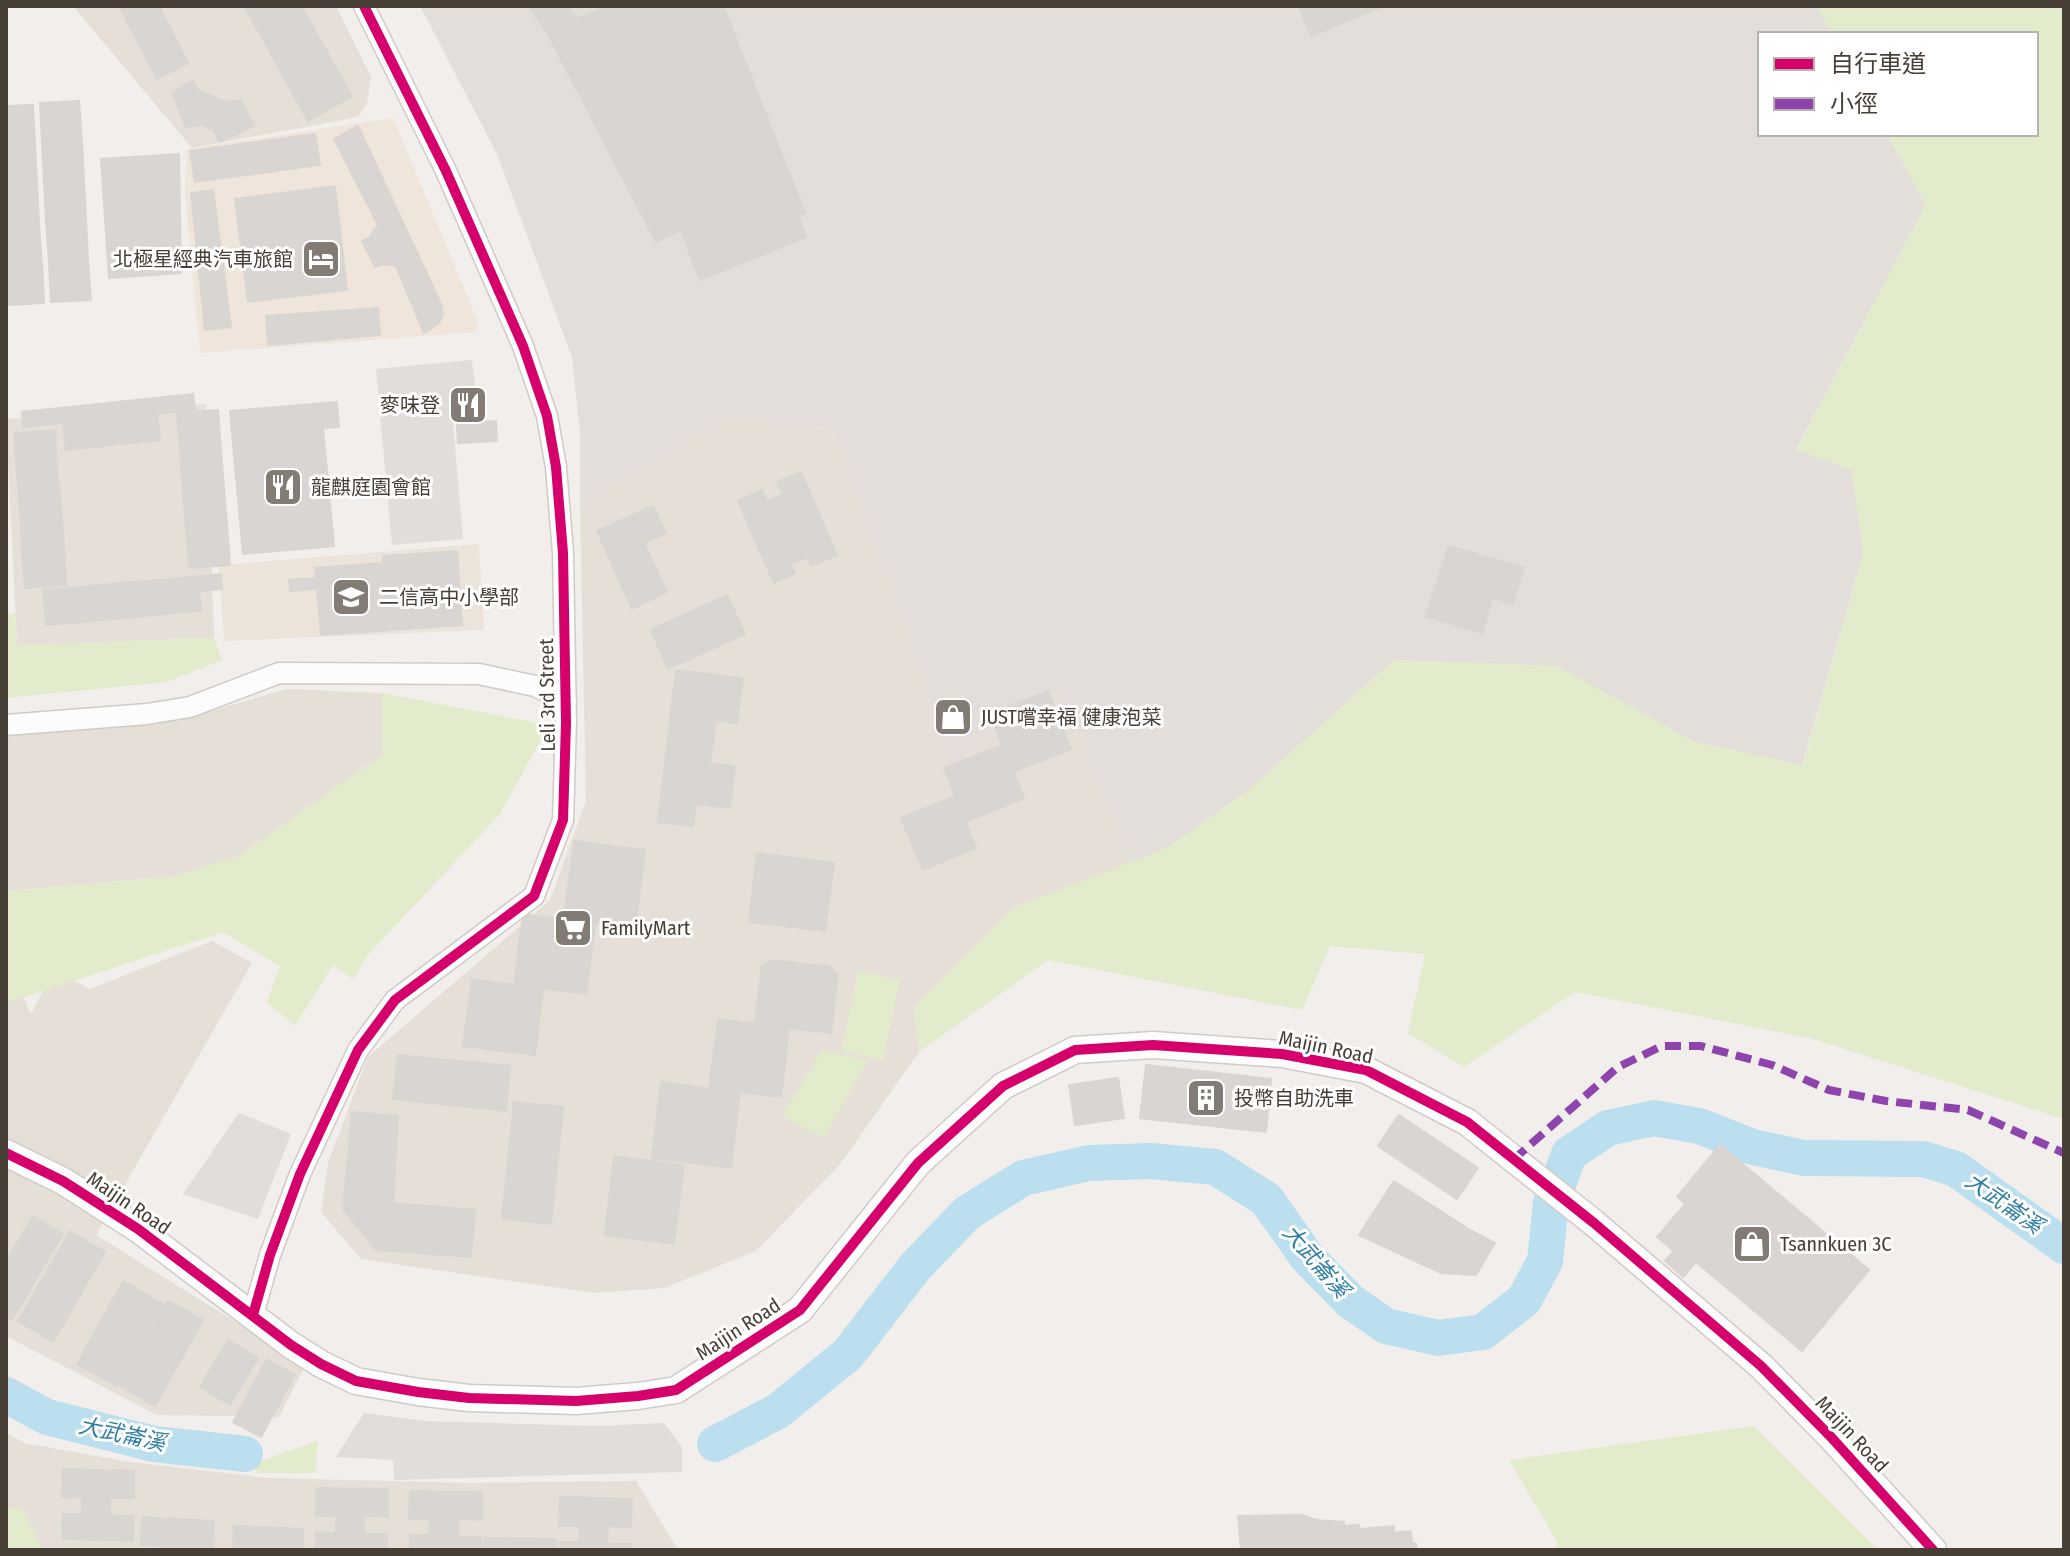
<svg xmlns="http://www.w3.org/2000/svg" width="2070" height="1556" font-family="'Fira Sans Condensed','Noto Sans TC',sans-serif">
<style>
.residential{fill:#e5dfd8}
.commercial{fill:#f0e5db}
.industrial{fill:#e3deda}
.education{fill:#ece4da}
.green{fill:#e2ebcb}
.parking{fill:#e0ddda}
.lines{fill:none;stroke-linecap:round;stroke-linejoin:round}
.river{stroke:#bbdfee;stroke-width:36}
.building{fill:#d9d5d2;stroke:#d9d5d0;stroke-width:2}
.minor-casing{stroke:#cfccc8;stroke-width:23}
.tertiary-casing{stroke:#cfccc8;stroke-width:29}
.minor{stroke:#fdfcfc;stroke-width:20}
.tertiary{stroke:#fdfcfc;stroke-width:26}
.quiet{stroke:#8e44ad;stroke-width:8;stroke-dasharray:16 8;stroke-linecap:butt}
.cycleway-casing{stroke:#fff;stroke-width:15}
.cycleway{stroke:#d6006c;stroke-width:10}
.labels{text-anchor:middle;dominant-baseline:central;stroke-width:6;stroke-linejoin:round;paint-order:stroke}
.poi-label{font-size:20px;fill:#473f36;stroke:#fff;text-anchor:start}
.street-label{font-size:20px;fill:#473f36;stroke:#fff}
.water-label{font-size:22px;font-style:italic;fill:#2c7da3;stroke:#fff}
</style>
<rect width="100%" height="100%" fill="#f1eeeb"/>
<g class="residential">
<polygon points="73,6 336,6 371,77 367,104 358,117 192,148"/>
<polygon points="206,404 214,638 17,645 6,419"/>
<polygon points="724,422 833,427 952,763 1058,690 1131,863 1015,907 914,1008 919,1052 841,1163 756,1251 664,1288 594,1293 361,1259 321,1212 328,1163 368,1057 550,900 586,801 580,505"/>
<polygon points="287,689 382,693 383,754 239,856 175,876 6,891 6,734 180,720"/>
<polygon points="212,941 252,963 96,1235 305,1365 279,1417 157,1415 6,1336 6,996 20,991 31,1014 54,970 90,989"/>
<polygon points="6,1432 24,1443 130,1462 268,1478 471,1483 636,1481 678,1550 19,1550 6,1507"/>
</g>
<polygon class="commercial" points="393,118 478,322 476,332 200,353 185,195 187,149"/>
<polygon class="industrial" points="420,6 1816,6 1832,34 1760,34 1760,134 1887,134 1926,205 1796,449 1852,470 1863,554 1802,765 1695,742 1556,666 1394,660 1250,789 1167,848 1131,863 1058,690 952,764 833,427 724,422 580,505 580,434 572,357 497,154"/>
<polygon class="education" points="479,544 484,630 224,641 219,565"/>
<g class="green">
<polygon points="1816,6 2064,6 2064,1119 1810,1038 1575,992 1464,1067 1408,1033 1425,954 1330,946 1302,1010 1048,960 919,1052 914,1008 1015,907 1167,848 1250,789 1394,660 1557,666 1695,742 1803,765 1863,554 1852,470 1796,450 1926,205 1887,134 2036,134 2036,34 1832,34"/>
<polygon points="6,603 7,614 15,614 17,645 214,638 222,660 167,682 6,698"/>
<polygon points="382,693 549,725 500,814 368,955 353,979 333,965 295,1026 267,1002 280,966 223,932 6,1003 6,891 175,876 239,856 383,754"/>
<polygon points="858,971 900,980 883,1060 841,1051"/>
<polygon points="823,1050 868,1060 824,1138 781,1116"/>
<polygon points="1753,1426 1878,1550 1556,1550 1557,1541 1509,1460"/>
<polygon points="318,1441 315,1473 255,1473 255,1463"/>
<polygon points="6,1507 23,1510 43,1550 6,1550"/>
</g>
<g class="parking">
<polygon points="472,360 475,386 450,388 463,539 392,545 376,369"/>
<polygon points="239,1113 291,1134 258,1219 183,1194"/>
<polygon points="364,1413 426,1421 597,1426 664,1423 682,1447 682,1472 394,1480 393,1460 336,1457"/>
</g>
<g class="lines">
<g class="river">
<polyline points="6,1395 47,1417 154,1444 245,1454"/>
<polyline points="715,1444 778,1411 848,1354 915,1267 967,1213 1023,1178 1089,1163 1151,1161 1215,1167 1266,1199 1307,1257 1350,1301 1386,1326 1438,1338 1483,1332 1524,1300 1545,1261 1551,1203 1569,1154 1608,1128 1654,1118 1699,1126 1753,1147 1804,1158 1923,1159 1956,1169 2064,1246"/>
</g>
</g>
<g class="building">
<polygon points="119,6 159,6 188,63 157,79"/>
<polygon points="244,6 301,6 314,29 271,54"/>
<polygon points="529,6 568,6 577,19 607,6 723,6 805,213 798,216 806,237 700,280 681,230 656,242 549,36"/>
<polygon points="1299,6 1383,6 1311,36"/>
<polygon points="314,29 352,96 308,121 271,54"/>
<polygon points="192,81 198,90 225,102 241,100 254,126 220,142 213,129 202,125 186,127 172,93"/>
<polygon points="79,101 82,141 42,143 40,103"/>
<polygon points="33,105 35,144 6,146 6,106"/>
<polygon points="358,126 442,306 443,315 439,323 424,333 396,266 382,264 375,267 362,241 369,238 378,225 334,139"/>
<polygon points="315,134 320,165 195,182 190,151"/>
<polygon points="82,141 84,181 44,183 42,143"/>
<polygon points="35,144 37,184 6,186 6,146"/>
<polygon points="179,154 181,273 109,278 101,159"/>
<polygon points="84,181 86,220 46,223 44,183"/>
<polygon points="37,184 39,224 6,226 6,186"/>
<polygon points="335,186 347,290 248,302 235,199"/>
<polygon points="213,190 231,327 205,330 191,193"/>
<polygon points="86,220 88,260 49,262 46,223"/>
<polygon points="39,224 42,264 6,266 6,226"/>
<polygon points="88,260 91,300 51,302 49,262"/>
<polygon points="42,264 44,303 6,305 6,266"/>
<polygon points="378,308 380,335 268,345 266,316"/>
<polygon points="478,389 480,422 496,421 497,441 458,443 455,390"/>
<polygon points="193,394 195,410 157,414 160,440 113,445 108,403"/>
<polygon points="337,402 339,427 323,428 334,546 243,554 230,411"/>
<polygon points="108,403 113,445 66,450 63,423 23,427 22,412"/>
<polygon points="218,410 221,449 180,452 177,413"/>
<polygon points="55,430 57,469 17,472 14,433"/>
<polygon points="221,449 224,488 183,491 180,452"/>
<polygon points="57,469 61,507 20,510 17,472"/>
<polygon points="801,472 837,555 811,566 807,557 791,564 795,573 774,583 738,501 762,490 767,501 783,494 777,482"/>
<polygon points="224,488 227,526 186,530 183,491"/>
<polygon points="653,506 666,533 644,543 667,592 632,609 597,531"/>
<polygon points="61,507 64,546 22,549 20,510"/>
<polygon points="227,526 230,565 189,568 186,530"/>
<polygon points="64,546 66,585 25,588 22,549"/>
<polygon points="1449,546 1524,568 1513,604 1492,597 1483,633 1426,616"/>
<polygon points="457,551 462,625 321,635 317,589 290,591 289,580 316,578 315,568 383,563 383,556"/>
<polygon points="221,574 222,589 199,591 201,611 175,613 172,579"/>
<polygon points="172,579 175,613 125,618 122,583"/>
<polygon points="122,583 125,618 82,622 79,587"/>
<polygon points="79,587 82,622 46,625 43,590"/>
<polygon points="727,595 745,634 668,669 651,630"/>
<polygon points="676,670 743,678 737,723 716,721 710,763 735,766 730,808 696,804 693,826 658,822"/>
<polygon points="1048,691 1071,749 1013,772 990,714"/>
<polygon points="1002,745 1024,798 966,822 944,768"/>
<polygon points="955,796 976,848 923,870 901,818"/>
<polygon points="574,841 645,850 635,929 564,919"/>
<polygon points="757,853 834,863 825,931 749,922"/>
<polygon points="523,914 595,924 586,994 514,985"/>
<polygon points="773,960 831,967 838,974 831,1033 755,1024 762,965"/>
<polygon points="472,979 543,989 535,1055 463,1046"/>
<polygon points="718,1019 789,1028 781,1097 709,1088"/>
<polygon points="398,1055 510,1066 506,1111 393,1099"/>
<polygon points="1146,1065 1271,1079 1266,1132 1140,1118"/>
<polygon points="1118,1078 1124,1118 1075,1125 1069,1085"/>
<polygon points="661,1082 740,1092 731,1168 652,1158"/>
<polygon points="514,1102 563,1107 551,1224 502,1219"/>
<polygon points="352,1112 398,1116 393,1203 475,1210 471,1257 376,1250 343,1209"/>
<polygon points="1399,1115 1478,1168 1457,1199 1378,1146"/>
<polygon points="1720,1145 1869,1270 1802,1351 1696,1262 1683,1277 1665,1261 1674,1251 1657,1237 1685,1204 1677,1197"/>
<polygon points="614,1156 684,1165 674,1244 605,1235"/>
<polygon points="1394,1181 1470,1230 1495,1243 1476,1275 1441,1273 1359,1235"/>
<polygon points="33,1216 63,1234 12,1320 6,1317 6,1262"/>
<polygon points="70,1231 105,1252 53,1342 18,1321"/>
<polygon points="123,1281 163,1304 117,1386 77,1364"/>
<polygon points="168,1301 203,1320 155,1406 120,1386"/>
<polygon points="228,1340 258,1358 230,1405 200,1387"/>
<polygon points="267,1359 295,1375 261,1437 233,1422"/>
<polygon points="63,1469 134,1471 134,1498 110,1498 110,1515 133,1516 133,1541 62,1539 63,1514 82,1514 82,1498 62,1497"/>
<polygon points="316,1488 388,1489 388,1517 364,1516 364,1534 387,1534 387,1550 316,1550 316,1532 336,1533 336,1516 316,1516"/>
<polygon points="410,1491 482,1492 482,1520 458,1519 458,1537 481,1537 481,1550 410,1550 410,1535 429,1535 430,1519 409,1519"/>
<polygon points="560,1497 632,1499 631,1527 608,1526 607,1544 631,1544 631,1550 560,1550 560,1542 579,1542 580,1526 559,1526"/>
<polygon points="1302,1515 1316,1520 1344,1522 1344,1526 1359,1525 1359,1529 1394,1526 1394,1533 1411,1531 1412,1543 1416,1544 1417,1550 1241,1550 1238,1516"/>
<polygon points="142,1517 214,1521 213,1549 161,1550 161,1546 141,1545"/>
<polygon points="234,1526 303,1529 303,1550 233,1550"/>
<polygon points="484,1538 556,1539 556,1550 484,1550"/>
</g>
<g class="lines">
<defs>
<g id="minor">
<polyline points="6,725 147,714 190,707 279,673 479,674 535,686 566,701"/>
<polyline points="253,1315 270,1255 300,1174 358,1050 395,1000 534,896 563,820 566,723 563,553 556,467 547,416 523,346 446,171 364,6"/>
</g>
<polyline id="tertiary" points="6,1153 63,1181 138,1229 291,1345 321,1364 356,1381 418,1392 469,1398 576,1401 638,1396 676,1390 800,1310 918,1163 1003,1086 1075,1050 1153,1045 1282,1054 1366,1070 1467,1122 1594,1223 1761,1366 1831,1437 1933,1550"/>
</defs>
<use href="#minor" class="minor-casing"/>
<use href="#tertiary" class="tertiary-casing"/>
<use href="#minor" class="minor"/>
<use href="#tertiary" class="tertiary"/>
<polyline class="quiet" points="1513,1160 1618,1067 1662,1046 1701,1046 1772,1065 1829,1090 1886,1101 1968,1110 2064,1153"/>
<defs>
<g id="cycleway">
<polyline points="6,1153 63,1181 138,1229 291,1345 321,1364 356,1381 418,1392 469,1398 576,1401 638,1396 676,1390 800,1310 918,1163 1003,1086 1075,1050 1153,1045 1282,1054 1366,1070 1467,1122 1594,1223 1761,1366 1831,1437 1933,1550"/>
<polyline points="253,1315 270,1255 300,1174 358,1050 395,1000 534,896 563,820 566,723 563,553 556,467 547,416 523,346 446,171 364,6"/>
</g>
</defs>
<use href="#cycleway" class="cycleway-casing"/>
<use href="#cycleway" class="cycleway"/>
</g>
<defs>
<symbol id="hotel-square" viewBox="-11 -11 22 22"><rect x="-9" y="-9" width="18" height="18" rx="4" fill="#827c75" stroke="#fff"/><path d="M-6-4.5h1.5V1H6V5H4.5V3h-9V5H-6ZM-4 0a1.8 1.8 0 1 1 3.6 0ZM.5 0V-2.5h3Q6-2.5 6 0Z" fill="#fff"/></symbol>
<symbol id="restaurant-square" viewBox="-11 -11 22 22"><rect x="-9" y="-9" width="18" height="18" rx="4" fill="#827c75" stroke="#fff"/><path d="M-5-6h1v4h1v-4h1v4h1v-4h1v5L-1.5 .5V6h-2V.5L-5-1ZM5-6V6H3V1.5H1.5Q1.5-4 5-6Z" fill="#fff"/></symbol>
<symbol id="school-square" viewBox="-11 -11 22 22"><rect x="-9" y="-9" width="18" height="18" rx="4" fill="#827c75" stroke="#fff"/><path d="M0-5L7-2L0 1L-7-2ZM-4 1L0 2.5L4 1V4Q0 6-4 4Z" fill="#fff"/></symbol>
<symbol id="shop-square" viewBox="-11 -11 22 22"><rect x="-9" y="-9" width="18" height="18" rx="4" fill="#827c75" stroke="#fff"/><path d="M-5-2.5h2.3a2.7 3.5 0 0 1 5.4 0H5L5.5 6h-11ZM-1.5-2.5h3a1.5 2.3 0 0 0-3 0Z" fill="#fff"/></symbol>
<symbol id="supermarket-square" viewBox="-11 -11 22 22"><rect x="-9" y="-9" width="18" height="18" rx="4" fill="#827c75" stroke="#fff"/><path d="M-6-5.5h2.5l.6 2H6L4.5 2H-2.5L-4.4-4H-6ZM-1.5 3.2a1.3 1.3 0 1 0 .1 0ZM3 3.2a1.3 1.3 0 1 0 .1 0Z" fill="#fff"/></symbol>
<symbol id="building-square" viewBox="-11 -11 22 22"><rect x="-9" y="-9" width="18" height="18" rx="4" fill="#827c75" stroke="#fff"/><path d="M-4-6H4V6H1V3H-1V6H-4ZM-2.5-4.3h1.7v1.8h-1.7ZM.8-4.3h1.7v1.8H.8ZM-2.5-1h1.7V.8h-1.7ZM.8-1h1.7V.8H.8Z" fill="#fff"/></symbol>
</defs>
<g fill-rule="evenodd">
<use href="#hotel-square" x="299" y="237" width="44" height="44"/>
<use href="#restaurant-square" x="446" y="383" width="44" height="44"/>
<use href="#restaurant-square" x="261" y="465" width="44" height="44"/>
<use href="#school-square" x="329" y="575" width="44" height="44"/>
<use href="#shop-square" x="931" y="695" width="44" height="44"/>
<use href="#supermarket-square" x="551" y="906" width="44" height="44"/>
<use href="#building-square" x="1184" y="1076" width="44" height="44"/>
<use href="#shop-square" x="1730" y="1222" width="44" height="44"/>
</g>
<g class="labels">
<g class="poi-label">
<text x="293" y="259" text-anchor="end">北極星經典汽車旅館</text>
<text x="440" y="405" text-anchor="end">麥味登</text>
<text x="311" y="487">龍麒庭園會館</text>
<text x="379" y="597">二信高中小學部</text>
<text x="981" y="717">JUST嚐幸福 健康泡菜</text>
<text x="601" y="928">FamilyMart</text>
<text x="1234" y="1098">投幣自助洗車</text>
<text x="1780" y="1244">Tsannkuen 3C</text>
</g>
<g class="street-label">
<text transform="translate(547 695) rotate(-91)">Leli 3rd Street</text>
<text transform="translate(1326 1047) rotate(12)">Maijin Road</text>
<text transform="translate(129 1203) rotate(34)">Maijin Road</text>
<text transform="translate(738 1329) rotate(-33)">Maijin Road</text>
<text transform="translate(1852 1434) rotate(47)">Maijin Road</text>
</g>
<g class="water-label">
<text transform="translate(2004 1203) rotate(35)">大武崙溪</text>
<text transform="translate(1316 1261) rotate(49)">大武崙溪</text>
<text transform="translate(122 1434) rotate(12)">大武崙溪</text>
</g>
</g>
<rect width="2070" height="1556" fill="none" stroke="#473f36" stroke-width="16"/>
<rect x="1758" y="32" width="280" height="104" fill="#ffffff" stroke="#b5b2af" stroke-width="2"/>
<rect x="1774" y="58" width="40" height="12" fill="#d6006c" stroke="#b5b2af" stroke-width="2"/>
<text x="1830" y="72" font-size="24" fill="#473f36">自行車道</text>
<rect x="1774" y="98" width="40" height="12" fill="#8e44ad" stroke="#b5b2af" stroke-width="2"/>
<text x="1830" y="112" font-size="24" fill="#473f36">小徑</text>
</svg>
